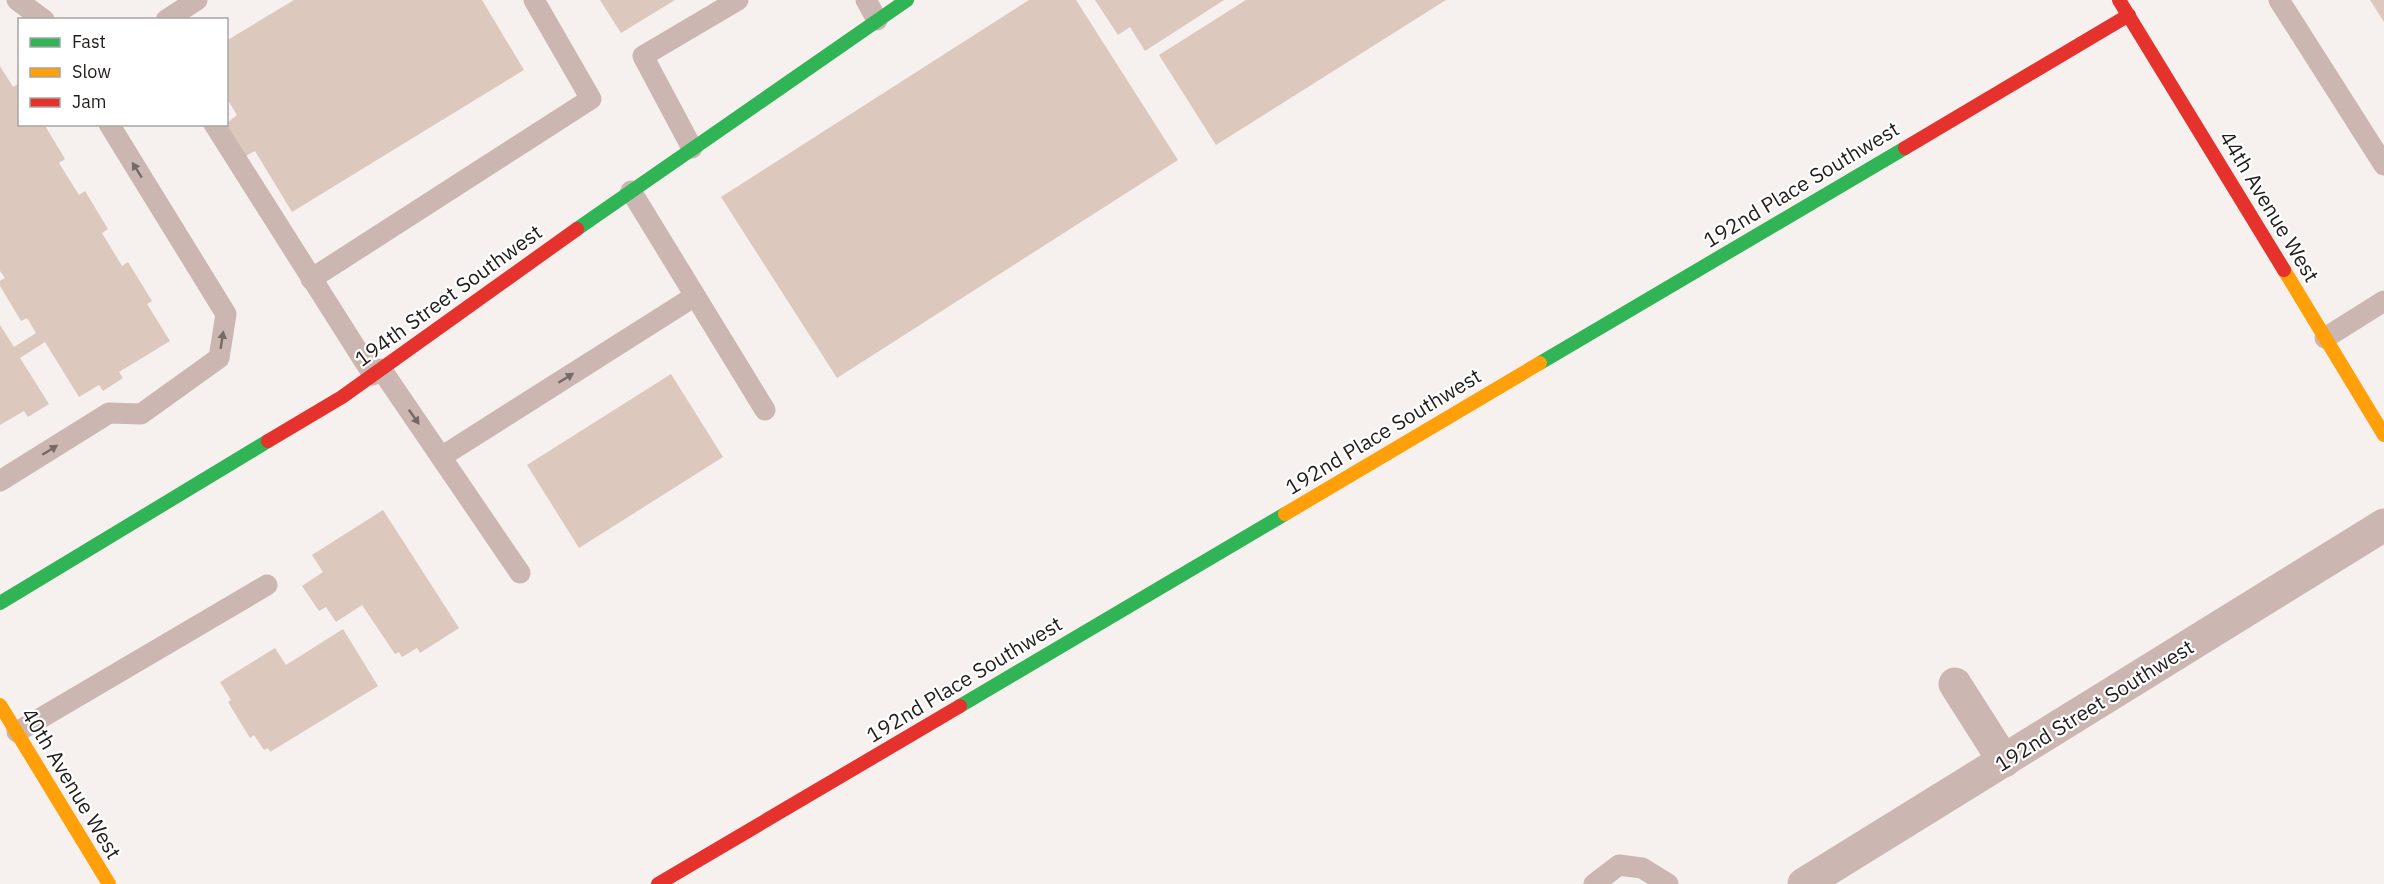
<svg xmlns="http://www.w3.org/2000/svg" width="2384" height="884" font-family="'IBM Plex Sans',sans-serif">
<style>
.building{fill:#dcc8bd}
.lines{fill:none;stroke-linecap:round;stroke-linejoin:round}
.lane{stroke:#cbb6b1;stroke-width:21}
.street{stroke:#cbb6b1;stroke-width:33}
.fast{stroke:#30b455;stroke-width:14}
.slow{stroke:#ff9f0a;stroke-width:14}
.jam{stroke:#e5322d;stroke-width:14}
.oneway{fill:#766a66}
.labels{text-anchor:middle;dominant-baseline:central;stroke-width:4.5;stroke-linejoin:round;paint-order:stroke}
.street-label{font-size:21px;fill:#211d1b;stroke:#fff}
</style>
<rect width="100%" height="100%" fill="#f6f1ee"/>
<g class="building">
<polygon points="294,0 482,0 524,70 292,212 255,151 244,157 226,124 237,115 226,97 226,41"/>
<polygon points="600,0 675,0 621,33"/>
<polygon points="1029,0 1076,0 1178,160 837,378 721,197"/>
<polygon points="1095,0 1224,0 1145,51 1130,27 1118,35"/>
<polygon points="1246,0 1446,0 1216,145 1159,55"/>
<polygon points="2370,0 2384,0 2384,22"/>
<polygon points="0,66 13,87 20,83 20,124 44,124 65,159 59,163 79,195 85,191 108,229 102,233 122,266 128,262 152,301 147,304 170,341 119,372 123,378 103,391 99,385 79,397 45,342 20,358 49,404 28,417 24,411 0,425 0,325 14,347 36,333 27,318 21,321 0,286 0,281 5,278 0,271"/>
<polygon points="671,374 723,457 579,548 527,465"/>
<polygon points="383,510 459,628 420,653 417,648 402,657 399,652 395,654 362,605 336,622 326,607 319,611 302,586 323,572 312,555"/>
<polygon points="343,629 378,686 270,752 268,748 264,750 254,735 250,738 228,702 231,700 220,682 275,648 286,665"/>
</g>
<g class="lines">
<g class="lane">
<polyline points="17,0 44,20"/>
<polyline points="866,0 877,20"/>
<polyline points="2279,0 2384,165"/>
<polyline points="166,20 197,0"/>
<polyline points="214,124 373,375"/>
<polyline points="692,148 643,56 738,0"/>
<polyline points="631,191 765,410"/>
<polyline points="311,279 591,99 534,0"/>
<polyline points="2325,338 2384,301"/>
<polyline points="381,369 441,457 695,296"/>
<polyline points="441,457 520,573"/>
<polyline points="0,481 109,413 141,414 219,358 226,314 109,124"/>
<polyline points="17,732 267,585"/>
<polyline points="1594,884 1619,865 1642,868 1668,884"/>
</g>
<g class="street">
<polyline points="1955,684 2004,761"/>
<polyline points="1804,884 2384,525"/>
</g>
<g class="fast">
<polyline points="577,229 907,0"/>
<polyline points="1540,363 1905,148"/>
<polyline points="0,603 268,441"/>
<polyline points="960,706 1285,514"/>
</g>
<g class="slow">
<polyline points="2284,270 2384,435"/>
<polyline points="1285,514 1540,363"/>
<polyline points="0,705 109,884"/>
</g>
<g class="jam">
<polyline points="2119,0 2284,270"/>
<polyline points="1905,148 2129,15"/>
<polyline points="268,441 342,397 577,229"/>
<polyline points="658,884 960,706"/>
</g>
</g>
<defs><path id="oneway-solid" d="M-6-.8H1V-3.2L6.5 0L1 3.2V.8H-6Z" transform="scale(1.5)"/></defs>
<g class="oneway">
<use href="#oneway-solid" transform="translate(137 170) rotate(-122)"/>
<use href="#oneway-solid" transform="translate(222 340) rotate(-81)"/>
<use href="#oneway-solid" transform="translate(566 378) rotate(-32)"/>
<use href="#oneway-solid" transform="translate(414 417) rotate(55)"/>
<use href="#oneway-solid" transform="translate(50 450) rotate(-32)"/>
</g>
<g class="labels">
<g class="street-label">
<text transform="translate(1801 184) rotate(-31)">192nd Place Southwest</text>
<text transform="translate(2270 206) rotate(59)">44th Avenue West</text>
<text transform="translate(448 295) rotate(-36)">194th Street Southwest</text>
<text transform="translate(1383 431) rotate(-31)">192nd Place Southwest</text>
<text transform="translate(964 679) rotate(-31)">192nd Place Southwest</text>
<text transform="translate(2094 705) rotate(-32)">192nd Street Southwest</text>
<text transform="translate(72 783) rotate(59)">40th Avenue West</text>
</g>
</g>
<rect x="18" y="18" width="210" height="108" fill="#ffffff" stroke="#a6a5a4" stroke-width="1.5"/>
<rect x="30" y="38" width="30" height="9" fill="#30b455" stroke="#a6a5a4" stroke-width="1.5"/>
<text x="72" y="48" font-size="18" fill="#211d1b">Fast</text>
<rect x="30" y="68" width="30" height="9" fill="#ff9f0a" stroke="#a6a5a4" stroke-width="1.5"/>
<text x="72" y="78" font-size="18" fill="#211d1b">Slow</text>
<rect x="30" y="98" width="30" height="9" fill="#e5322d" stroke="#a6a5a4" stroke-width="1.5"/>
<text x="72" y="108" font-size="18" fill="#211d1b">Jam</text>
</svg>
